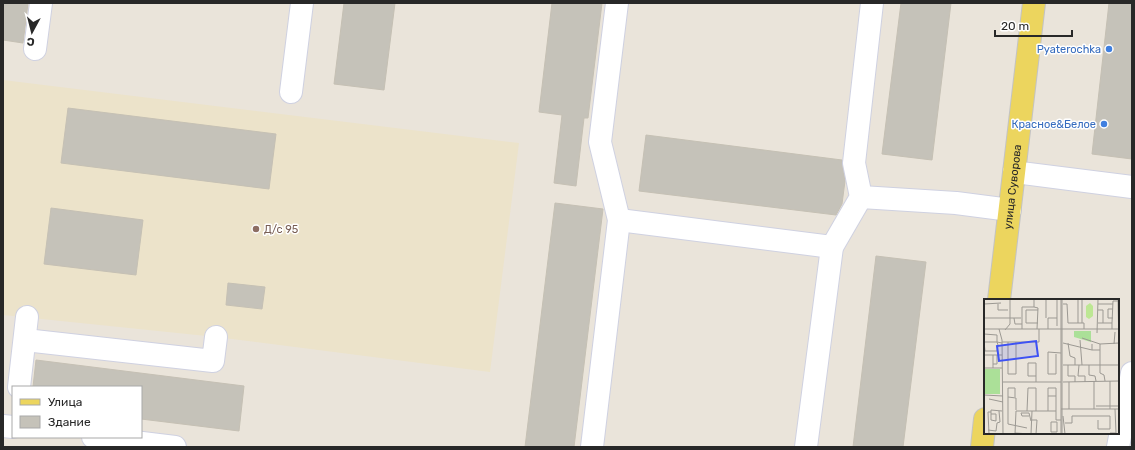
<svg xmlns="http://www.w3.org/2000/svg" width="1135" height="450" font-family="Rubik,sans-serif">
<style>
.education{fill:#ece3ca}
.building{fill:#c5c2b9;stroke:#c5c0b4}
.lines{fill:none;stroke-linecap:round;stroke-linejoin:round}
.minor-casing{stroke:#cfd1e1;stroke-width:24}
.major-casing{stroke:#c3c3c3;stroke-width:24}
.minor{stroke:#fff;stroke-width:22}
.major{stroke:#ecd55e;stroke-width:22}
.shop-dot{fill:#3f7fe0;stroke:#fff;stroke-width:1.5}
.education-dot{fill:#8d6e63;stroke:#fff;stroke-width:1.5}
.labels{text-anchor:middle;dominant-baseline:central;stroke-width:3;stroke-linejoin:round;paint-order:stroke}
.shop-label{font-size:11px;fill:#366cbe;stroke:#fff;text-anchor:end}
.street-label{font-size:11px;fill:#282828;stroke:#fff}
.education-label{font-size:11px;fill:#785e54;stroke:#fff;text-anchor:start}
.inset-road{fill:none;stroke:#9c9993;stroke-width:1}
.view{fill:#3e52f4;fill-opacity:0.15;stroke:#3e52f4;stroke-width:2}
.inset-edge{fill:none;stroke:#282828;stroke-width:2}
</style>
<rect width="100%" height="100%" fill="#eae4da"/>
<polygon class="education" points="3,80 519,143 490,372 216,337 3,315"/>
<g class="building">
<polygon points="3,3 28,3 23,43 3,40"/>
<polygon points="344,3 395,3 384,90 334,84"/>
<polygon points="552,3 602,3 588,118 584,118 576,186 554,183 562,115 539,112"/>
<polygon points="901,3 951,3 932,160 882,154"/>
<polygon points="1109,3 1132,3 1132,159 1092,154"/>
<polygon points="68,108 276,134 269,189 61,163"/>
<polygon points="646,135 842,160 845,181 842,204 836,215 639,191"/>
<polygon points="555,203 603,209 574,447 525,447"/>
<polygon points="51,208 143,220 136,275 44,264"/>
<polygon points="876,256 926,262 903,447 853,447"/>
<polygon points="228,283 265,287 262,309 226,305"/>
<polygon points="36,360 244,386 239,431 141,419 141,387 33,387"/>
</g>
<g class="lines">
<defs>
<g id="minor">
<polyline points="35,49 41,3"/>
<polyline points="291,92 302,3"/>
<polyline points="1014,172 1132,187"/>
<polyline points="861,197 956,203 1010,210"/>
<polyline points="619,220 832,247"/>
<polyline points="25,340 213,361 216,337"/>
<polyline points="19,387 27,317"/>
<polyline points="3,426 13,427"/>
<polyline points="93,437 175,447"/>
<polyline points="592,447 619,220 600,142 617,3"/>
<polyline points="806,447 832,247 861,197 854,163 872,3"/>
<polyline points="1118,447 1132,373"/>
</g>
<g id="major">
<path id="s1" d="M999,300L1034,3"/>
<polyline points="982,447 985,419"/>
</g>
</defs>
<use href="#minor" class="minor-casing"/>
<use href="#major" class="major-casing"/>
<use href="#minor" class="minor"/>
<use href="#major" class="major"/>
</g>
<g class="shop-dot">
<circle cx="1109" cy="49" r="4"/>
<circle cx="1104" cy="124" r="4"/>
</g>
<circle class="education-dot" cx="256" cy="229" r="4"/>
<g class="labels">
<g class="shop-label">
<text x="1101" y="49">Pyaterochka</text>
<text x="1096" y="124">Красное&amp;Белое</text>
</g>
<g class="street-label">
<text stroke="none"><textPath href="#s1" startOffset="114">улица Суворова</textPath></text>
</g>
<g class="education-label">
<text x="264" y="229">Д/с 95</text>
</g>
</g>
<g transform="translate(984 299)">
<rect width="135" height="135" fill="#eae4da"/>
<path d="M90,32H107V43L90,38ZM0,70H16V95H0Z" fill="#abe098"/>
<path d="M106,4L109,7V17L105,20L102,18V7Z" fill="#bde793"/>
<path class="inset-road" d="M62,0V19M77,0V135M78,0V135M94,0V24M134,0L135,49M0,5L17,4M14,5V11H24M79,5H83L84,24H100V30M114,5H129M50,8L54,9L53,30M114,11H119V24M0,19H37M30,19L31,25H38M129,19H124V10H129M54,24H42V11H54M98,24V0M114,24H128V30M128,24L129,2H134M73,27V0M0,30H135M15,30L18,41L19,135M38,30V8H50V0M64,30V19H73M21,31L26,25V0M113,34L114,0M0,35L13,36V43L14,46L13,52H1L0,43H13L18,44M98,39L116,45M96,41L98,66M18,43H55V30M24,43V75H32V43M79,44L108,51M84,44L86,57L91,59V66M108,45V51H116M130,45L131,33M72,55V75H64V53L77,54M0,56H18M9,65H13V56M79,66H135M84,66V77H91V83M95,66L94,77H101V83M105,66V76L111,77L112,82M0,69H18M9,69V56M52,77H44V64H52V83M110,82V110M121,82L120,76L116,74V45L135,44M126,82V110M19,83H77M79,83L135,82M0,96L19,97M72,97V112M24,98L32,99V111M31,98V89H24V125L43,129M5,100L19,103M112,107H135M77,110H135M85,110V83M43,112L44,89H52V112M64,112V89H72V97H64M7,115H12V122L7,121V111L18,112M45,117H38L37,114H45L47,122M79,117L81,135M48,121H53L52,135M114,121V130H126M67,123H73V133H67ZM13,124L16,123L15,112M81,124H88V117H126V130M4,131L12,132L13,124M31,134L46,135M126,134H132L131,110M5,135L4,113H7M31,135L32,112H72V121H77M47,135L48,112"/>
<path class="view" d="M52,42L54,57L15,62L13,47Z"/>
<rect width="135" height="135" class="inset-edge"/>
</g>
<rect width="1135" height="450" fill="none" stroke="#282828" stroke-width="8"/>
<rect x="12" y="386" width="130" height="52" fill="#ffffff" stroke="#a9a9a9"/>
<rect x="20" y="399" width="20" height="6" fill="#ecd55e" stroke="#a9a9a9"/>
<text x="48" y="406" font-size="12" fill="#282828">Улица</text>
<rect x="20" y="416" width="20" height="12" fill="#c5c2b9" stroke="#a9a9a9"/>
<text x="48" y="426" font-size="12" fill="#282828">Здание</text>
<g transform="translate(32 32) rotate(187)" stroke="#ffffff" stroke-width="3" paint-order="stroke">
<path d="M0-3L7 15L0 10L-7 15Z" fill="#282828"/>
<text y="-6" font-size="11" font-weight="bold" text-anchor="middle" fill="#282828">С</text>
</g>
<path d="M995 30v6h77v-6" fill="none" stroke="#282828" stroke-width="2"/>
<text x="1001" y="30" font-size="12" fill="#282828" stroke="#ffffff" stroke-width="3" paint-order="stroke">20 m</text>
</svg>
